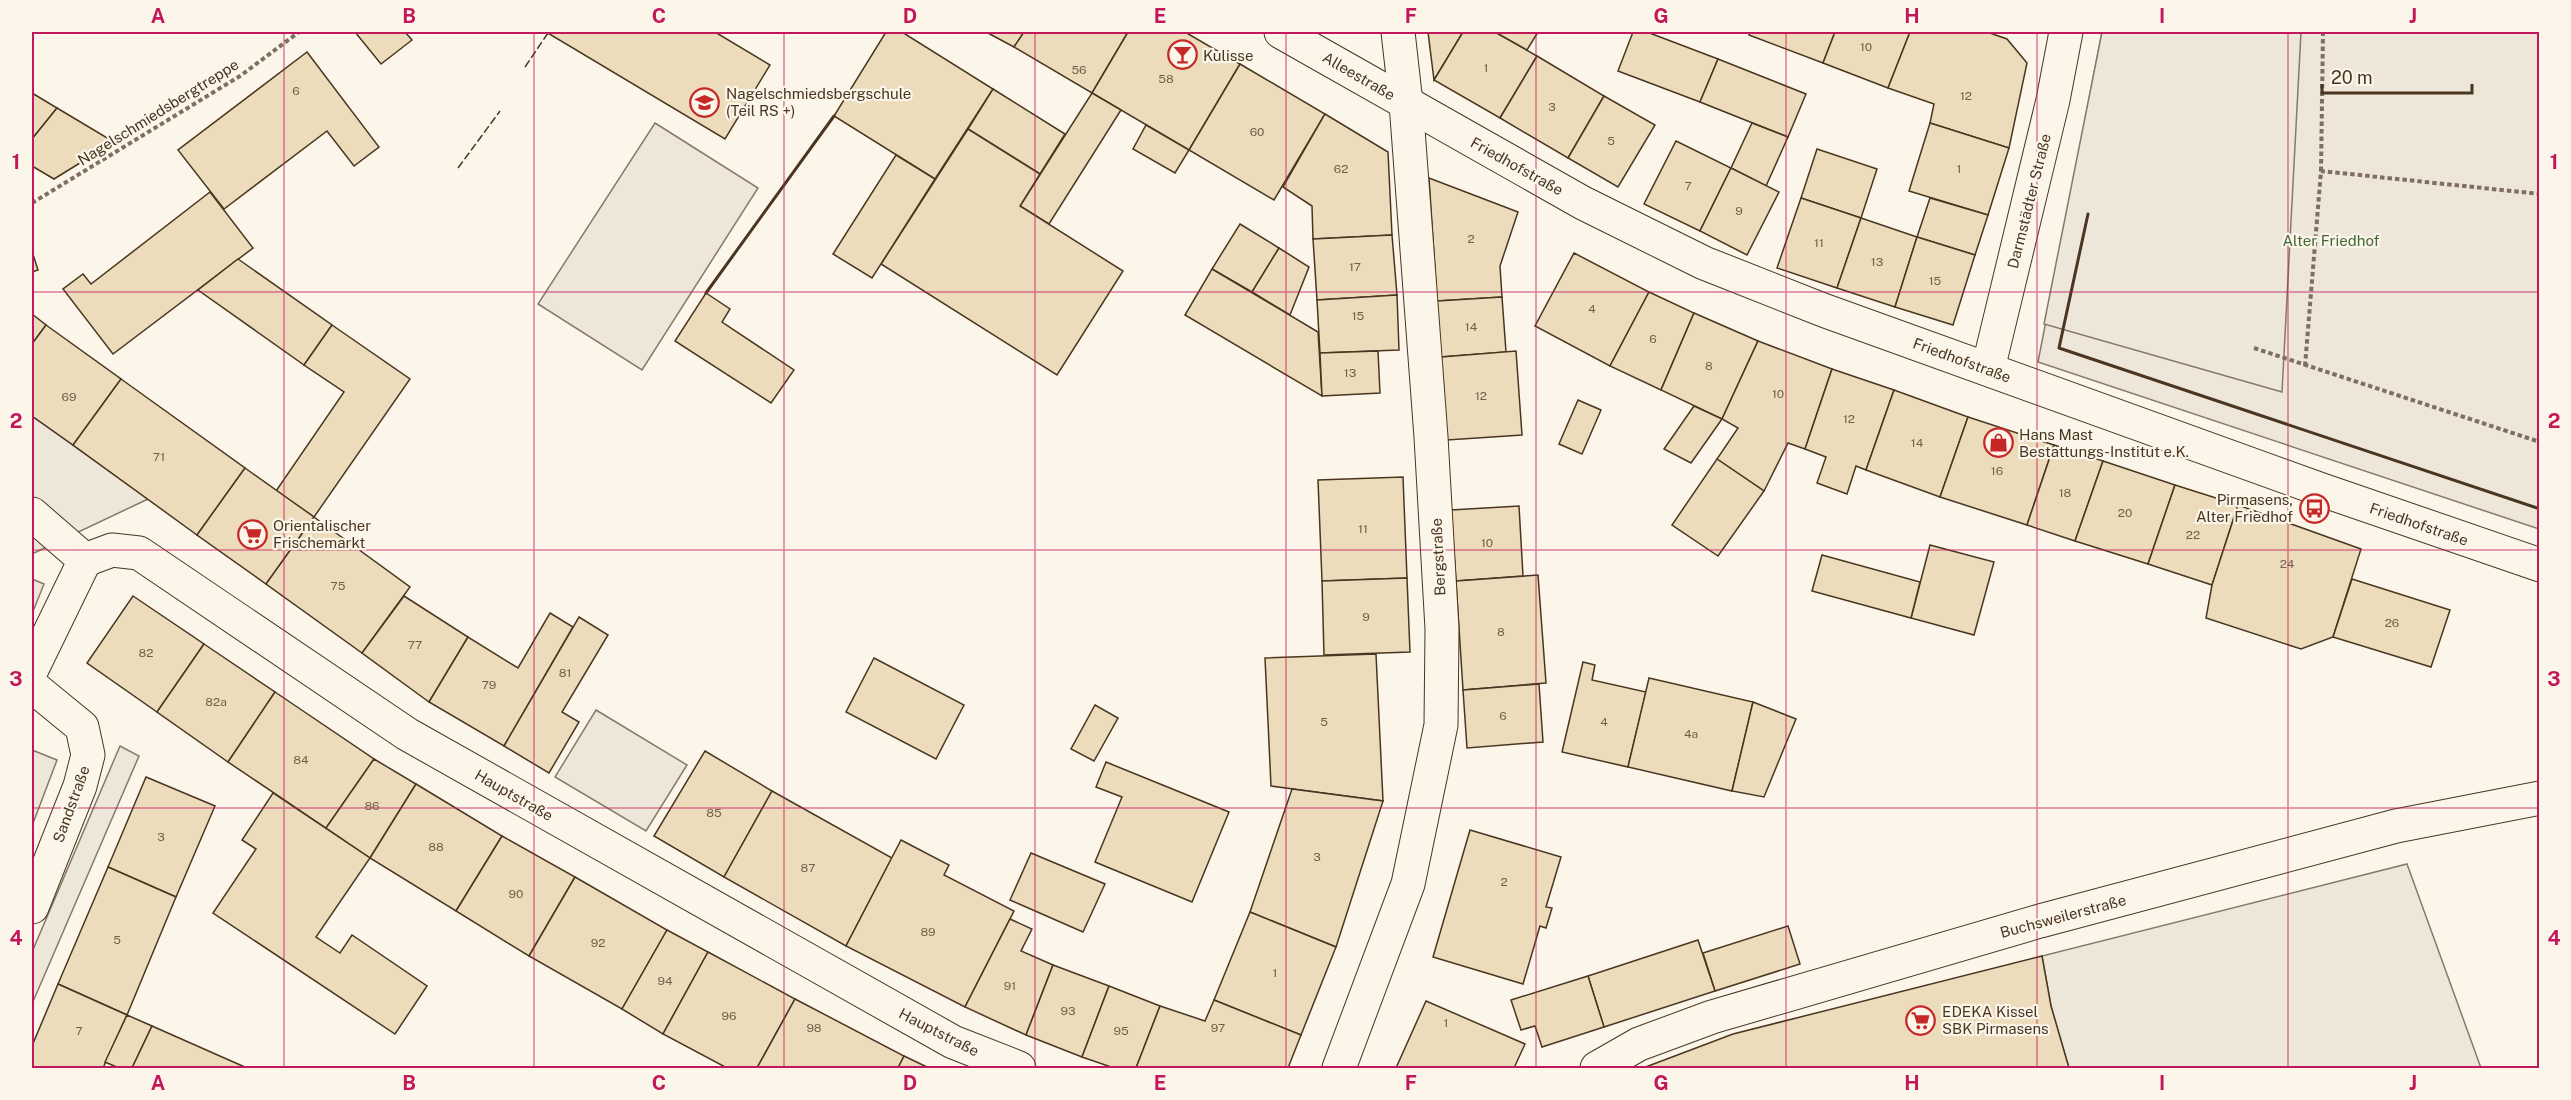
<svg xmlns="http://www.w3.org/2000/svg" width="2571" height="1100" font-family="'Public Sans',sans-serif">
<style>
.green{fill:#ede6d9;stroke:#887966;stroke-width:1.5}
.parking{fill:#ede7d9;stroke:#887966;stroke-width:1.5}
.building{fill:#ecdcbc;stroke:#4a3520;stroke-width:1.5}
.lines{fill:none;stroke-linecap:round;stroke-linejoin:round}
.street-casing{stroke:#4a3520;stroke-width:35}
.secondary-casing{stroke:#4a3520;stroke-width:35}
.path{stroke:#7f6f5c;stroke-width:4;stroke-dasharray:4.5 3;stroke-linecap:butt}
.street{stroke:#fbf6e9;stroke-width:33}
.secondary{stroke:#fbf6e9;stroke-width:33}
.fence{stroke:#4a3520;stroke-width:1.5;stroke-dasharray:8 3;stroke-linecap:butt}
.wall{stroke:#4a3520;stroke-width:3}
.grid{fill:none;stroke:#c2185b;stroke-width:1.5;stroke-opacity:0.55}
.labels{text-anchor:middle;dominant-baseline:central;stroke-width:4.5;stroke-linejoin:round;paint-order:stroke}
.number-label{font-size:12px;fill:#725f47}
.poi-label{font-size:15px;fill:#4a3520;stroke:#fbf6e9;text-anchor:start}
.street-label{font-size:15px;fill:#4a3520;stroke:#fbf6e9}
.park-label{font-size:15px;fill:#436837;stroke:#fbf6e9}
.neatline{fill:none;stroke:#c2185b;stroke-width:2}
.grid-label{font-size:20px;text-anchor:middle;font-weight:bold;fill:#c2185b}
</style>
<rect width="100%" height="100%" fill="#fbf6e9"/>
<g class="green">
<polygon points="2102,32 2539,32 2539,529 2038,362"/>
<polygon points="655,123 758,188 642,370 538,304"/>
</g>
<g class="parking">
<polygon points="2102,32 2301,32 2282,392 2044,324"/>
<polygon points="32,416 148,499 32,554"/>
<polygon points="32,579 44,584 32,614"/>
<polygon points="596,710 687,765 646,831 555,777"/>
<polygon points="120,746 139,756 32,1004 32,952"/>
<polygon points="32,750 57,760 32,826"/>
<polygon points="2407,864 2481,1068 2069,1068 2051,1006 2042,956"/>
</g>
<g class="building">
<polygon points="355,32 405,32 412,40 381,64"/>
<polygon points="546,32 715,32 770,65 725,139"/>
<polygon points="886,32 902,32 993,89 935,179 834,116"/>
<polygon points="986,32 1024,32 1014,47"/>
<polygon points="1024,32 1128,32 1092,93 1014,47"/>
<polygon points="1128,32 1185,32 1240,64 1189,150 1092,93"/>
<polygon points="1428,32 1463,32 1434,80"/>
<polygon points="1463,32 1495,32 1537,56 1500,118 1434,80"/>
<polygon points="1495,32 1538,32 1527,50"/>
<polygon points="1633,32 1647,32 1718,59 1700,102 1618,71"/>
<polygon points="1750,32 1835,32 1823,63 1749,35"/>
<polygon points="1835,32 1910,32 1888,88 1823,63"/>
<polygon points="1910,32 1987,32 2007,39 2027,63 2009,148 1930,123 1934,104 1888,88"/>
<polygon points="307,52 379,147 354,166 327,131 224,209 178,150"/>
<polygon points="1537,56 1604,96 1568,158 1500,118"/>
<polygon points="1718,59 1806,94 1788,137 1700,102"/>
<polygon points="1240,64 1325,114 1274,200 1189,150"/>
<polygon points="993,89 1065,134 1040,174 968,129"/>
<polygon points="32,93 57,108 32,139"/>
<polygon points="1092,93 1121,110 1049,224 1020,206"/>
<polygon points="1604,96 1655,125 1618,187 1568,158"/>
<polygon points="57,108 114,142 54,179 32,166 32,139"/>
<polygon points="1325,114 1388,152 1392,235 1313,239 1312,206 1283,187"/>
<polygon points="1752,123 1788,137 1766,186 1731,168"/>
<polygon points="1930,123 2009,148 1988,215 1909,191"/>
<polygon points="1146,125 1189,150 1175,173 1133,149"/>
<polygon points="968,129 1040,174 1020,206 1123,271 1057,375 881,264"/>
<polygon points="1676,141 1731,168 1700,231 1644,204"/>
<polygon points="1817,149 1877,169 1861,218 1801,198"/>
<polygon points="896,155 935,179 872,278 833,254"/>
<polygon points="1731,168 1779,192 1747,255 1700,231"/>
<polygon points="1429,178 1518,212 1500,266 1502,297 1437,301"/>
<polygon points="210,192 253,248 113,354 63,289 83,274 91,284"/>
<polygon points="1801,198 1861,218 1837,288 1777,268"/>
<polygon points="1930,198 1988,215 1975,255 1917,237"/>
<polygon points="1861,218 1917,237 1895,307 1837,288"/>
<polygon points="1240,224 1279,248 1252,292 1212,269"/>
<polygon points="1392,235 1397,295 1317,300 1313,239"/>
<polygon points="1917,237 1975,255 1953,325 1895,307"/>
<polygon points="1279,248 1309,267 1290,315 1252,292"/>
<polygon points="32,251 38,270 32,272"/>
<polygon points="1574,253 1649,292 1610,366 1535,326"/>
<polygon points="238,259 332,325 304,365 198,290"/>
<polygon points="1212,269 1318,332 1322,396 1185,315"/>
<polygon points="1649,292 1694,313 1661,390 1610,366"/>
<polygon points="706,293 730,309 722,322 794,370 771,403 675,341"/>
<polygon points="1397,295 1399,350 1320,353 1317,300"/>
<polygon points="1502,297 1506,352 1441,357 1437,301"/>
<polygon points="1694,313 1758,341 1722,419 1661,390"/>
<polygon points="32,314 46,325 32,344"/>
<polygon points="46,325 121,379 73,445 32,416 32,344"/>
<polygon points="332,325 410,379 314,517 276,491 344,392 304,365"/>
<polygon points="1758,341 1832,369 1805,449 1788,443 1764,491 1717,459 1738,428 1722,419"/>
<polygon points="1378,351 1380,393 1322,396 1320,353"/>
<polygon points="1516,351 1522,435 1447,440 1441,357"/>
<polygon points="1832,369 1894,390 1866,470 1856,466 1847,494 1817,483 1826,457 1805,449"/>
<polygon points="121,379 245,468 197,535 73,445"/>
<polygon points="1894,390 1968,417 1940,497 1866,470"/>
<polygon points="1578,400 1601,410 1582,454 1559,444"/>
<polygon points="1694,406 1722,419 1691,463 1664,449"/>
<polygon points="1968,417 2054,445 2027,525 1940,497"/>
<polygon points="2054,445 2103,461 2075,541 2027,525"/>
<polygon points="1717,459 1764,491 1718,556 1672,525"/>
<polygon points="2103,461 2175,485 2148,564 2075,541"/>
<polygon points="245,468 314,517 266,584 197,535"/>
<polygon points="1403,477 1407,578 1322,581 1318,480"/>
<polygon points="2175,485 2238,505 2212,585 2148,564"/>
<polygon points="2238,505 2361,549 2333,637 2301,649 2206,618 2212,585"/>
<polygon points="1519,506 1523,576 1456,581 1451,510"/>
<polygon points="314,517 410,587 362,653 266,584"/>
<polygon points="1930,545 1994,562 1974,635 1911,618"/>
<polygon points="1822,555 1920,582 1911,618 1812,591"/>
<polygon points="1538,575 1546,683 1463,690 1456,581"/>
<polygon points="1407,578 1410,652 1324,655 1322,581"/>
<polygon points="2352,579 2450,610 2431,667 2333,637"/>
<polygon points="133,596 204,644 157,712 87,663"/>
<polygon points="404,596 468,637 429,702 362,653"/>
<polygon points="550,613 573,627 504,746 429,702 468,637 518,668"/>
<polygon points="579,617 608,635 562,712 579,722 549,773 504,746"/>
<polygon points="204,644 275,692 228,762 157,712"/>
<polygon points="1376,654 1383,801 1271,786 1265,658"/>
<polygon points="874,658 964,705 936,759 846,712"/>
<polygon points="1583,662 1595,665 1592,680 1646,692 1628,767 1562,752"/>
<polygon points="1649,678 1753,702 1732,791 1628,767"/>
<polygon points="1539,684 1543,742 1467,748 1463,690"/>
<polygon points="275,692 374,759 326,828 228,762"/>
<polygon points="1753,702 1796,719 1764,797 1732,791"/>
<polygon points="1095,705 1118,718 1094,761 1071,749"/>
<polygon points="705,751 772,791 724,877 654,836"/>
<polygon points="374,759 416,784 370,858 326,828"/>
<polygon points="1106,762 1229,812 1192,902 1095,862 1122,797 1096,787"/>
<polygon points="146,777 215,806 176,897 108,867"/>
<polygon points="416,784 502,836 456,911 370,858"/>
<polygon points="1292,789 1383,801 1336,947 1250,912"/>
<polygon points="772,791 892,858 846,946 724,877"/>
<polygon points="273,793 370,858 316,937 340,953 352,935 427,986 395,1034 213,913 256,849 242,840"/>
<polygon points="1470,830 1561,857 1546,907 1552,908 1546,928 1540,926 1523,984 1433,957"/>
<polygon points="502,836 575,877 529,956 456,911"/>
<polygon points="901,840 949,865 944,875 1014,911 965,1007 846,946"/>
<polygon points="1031,853 1105,884 1083,932 1010,900"/>
<polygon points="108,867 176,897 127,1015 58,984"/>
<polygon points="575,877 667,930 622,1009 529,956"/>
<polygon points="1250,912 1336,947 1301,1035 1214,1000"/>
<polygon points="1010,919 1032,929 1021,951 1053,965 1026,1035 965,1007"/>
<polygon points="1788,926 1800,964 1715,991 1703,953"/>
<polygon points="667,930 708,952 663,1034 622,1009"/>
<polygon points="1698,940 1715,991 1604,1027 1588,976"/>
<polygon points="708,952 795,999 757,1068 727,1068 663,1034"/>
<polygon points="2042,956 2051,1006 2069,1068 1643,1068 1733,1034"/>
<polygon points="1053,965 1109,986 1082,1057 1026,1035"/>
<polygon points="1588,976 1604,1027 1542,1047 1535,1026 1521,1030 1511,1000"/>
<polygon points="58,984 127,1015 103,1068 32,1068 32,1046"/>
<polygon points="1109,986 1160,1006 1136,1068 1114,1068 1082,1057"/>
<polygon points="795,999 904,1056 898,1068 757,1068"/>
<polygon points="1214,1000 1301,1035 1288,1068 1136,1068 1160,1006 1205,1021"/>
<polygon points="1426,1001 1525,1044 1514,1068 1396,1068"/>
<polygon points="127,1015 152,1026 132,1068 119,1068 105,1062"/>
<polygon points="152,1026 247,1068 132,1068"/>
<polygon points="904,1056 929,1068 898,1068"/>
</g>
<g class="lines">
<defs>
<g id="street">
<polyline points="1988,369 2053,100 2066,32"/>
<polyline points="32,514 85,560"/>
<polyline points="85,560 112,550 139,553 407,734 953,1042 1019,1068"/>
<polyline points="32,669 85,560"/>
<polyline points="32,686 82,727 88,755 80,786 32,907"/>
<polyline points="1339,1068 1408,884 1441,725 1442,629 1431,437 1406,103 1398,32"/>
<polyline points="1597,1068 1639,1044 1712,1017 2040,921 2396,826 2540,798"/>
</g>
<polyline id="secondary" points="1281,32 1583,203 1704,263 1823,310 2322,490 2540,565"/>
</defs>
<use href="#street" class="street-casing"/>
<use href="#secondary" class="secondary-casing"/>
<g class="path">
<polyline points="2321,171 2323,32"/>
<polyline points="32,203 240,76 299,32"/>
<polyline points="2254,348 2540,442"/>
<polyline points="2305,366 2321,171 2540,194"/>
</g>
<use href="#street" class="street"/>
<use href="#secondary" class="secondary"/>
<g class="fence">
<polyline points="525,67 548,33"/>
<polyline points="458,168 500,111"/>
</g>
<g class="wall">
<polyline points="2088,214 2059,348 2540,509"/>
<polyline points="706,293 834,116"/>
</g>
</g>
<path class="grid" d="M284,32V1068M534,32V1068M784,32V1068M1035,32V1068M1286,32V1068M1536,32V1068M1786,32V1068M2037,32V1068M2288,32V1068M32,292H2540M32,550H2540M32,808H2540"/>
<defs>
<symbol id="bar-ring" viewBox="-11 -11 22 22"><circle r="9.5" fill="#fbf6e9" stroke="#c62828" stroke-width="1.5"/><path d="M-6-5H6L.8 .8V4.5H3.5V6h-7V4.5H-.8V.8Z" fill="#c62828"/></symbol>
<symbol id="school-ring" viewBox="-11 -11 22 22"><circle r="9.5" fill="#fbf6e9" stroke="#c62828" stroke-width="1.5"/><path d="M0-5L7-2L0 1L-7-2ZM-4 1L0 2.5L4 1V4Q0 6-4 4Z" fill="#c62828"/></symbol>
<symbol id="shop-ring" viewBox="-11 -11 22 22"><circle r="9.5" fill="#fbf6e9" stroke="#c62828" stroke-width="1.5"/><path d="M-5-2.5h2.3a2.7 3.5 0 0 1 5.4 0H5L5.5 6h-11ZM-1.5-2.5h3a1.5 2.3 0 0 0-3 0Z" fill="#c62828"/></symbol>
<symbol id="bus-ring" viewBox="-11 -11 22 22"><circle r="9.5" fill="#fbf6e9" stroke="#c62828" stroke-width="1.5"/><path d="M-5-6H5V4H4V6H2V4H-2V6H-4V4H-5ZM-3.5-4V0h7V-4ZM-3.5 1.2v1.5H-2V1.2ZM2 1.2v1.5H3.5V1.2Z" fill="#c62828"/></symbol>
<symbol id="supermarket-ring" viewBox="-11 -11 22 22"><circle r="9.5" fill="#fbf6e9" stroke="#c62828" stroke-width="1.5"/><path d="M-6-5.5h2.5l.6 2H6L4.5 2H-2.5L-4.4-4H-6ZM-1.5 3.2a1.3 1.3 0 1 0 .1 0ZM3 3.2a1.3 1.3 0 1 0 .1 0Z" fill="#c62828"/></symbol>
</defs>
<g fill-rule="evenodd">
<use href="#bar-ring" x="1166" y="38" width="33" height="33"/>
<use href="#school-ring" x="688" y="86" width="33" height="33"/>
<use href="#shop-ring" x="1982" y="426" width="33" height="33"/>
<use href="#bus-ring" x="2298" y="492" width="33" height="33"/>
<use href="#supermarket-ring" x="236" y="518" width="33" height="33"/>
<use href="#supermarket-ring" x="1904" y="1004" width="33" height="33"/>
</g>
<g class="labels">
<g class="number-label">
<text x="1866" y="47">10</text>
<text x="1486" y="68">1</text>
<text x="1079" y="70">56</text>
<text x="1166" y="79">58</text>
<text x="296" y="91">6</text>
<text x="1966" y="96">12</text>
<text x="1552" y="107">3</text>
<text x="1257" y="132">60</text>
<text x="1611" y="141">5</text>
<text x="1341" y="169">62</text>
<text x="1959" y="169">1</text>
<text x="1688" y="186">7</text>
<text x="1739" y="211">9</text>
<text x="1471" y="239">2</text>
<text x="1819" y="243">11</text>
<text x="1877" y="262">13</text>
<text x="1355" y="267">17</text>
<text x="1935" y="281">15</text>
<text x="1592" y="309">4</text>
<text x="1358" y="316">15</text>
<text x="1471" y="327">14</text>
<text x="1653" y="339">6</text>
<text x="1709" y="366">8</text>
<text x="1350" y="373">13</text>
<text x="1778" y="394">10</text>
<text x="1481" y="396">12</text>
<text x="69" y="397">69</text>
<text x="1849" y="419">12</text>
<text x="1917" y="443">14</text>
<text x="159" y="457">71</text>
<text x="1997" y="471">16</text>
<text x="2065" y="493">18</text>
<text x="2125" y="513">20</text>
<text x="1363" y="529">11</text>
<text x="2193" y="535">22</text>
<text x="1487" y="543">10</text>
<text x="2287" y="564">24</text>
<text x="338" y="586">75</text>
<text x="1366" y="617">9</text>
<text x="2392" y="623">26</text>
<text x="1501" y="632">8</text>
<text x="415" y="645">77</text>
<text x="146" y="653">82</text>
<text x="565" y="673">81</text>
<text x="489" y="685">79</text>
<text x="216" y="702">82a</text>
<text x="1503" y="716">6</text>
<text x="1324" y="722">5</text>
<text x="1604" y="722">4</text>
<text x="1691" y="734">4a</text>
<text x="301" y="760">84</text>
<text x="372" y="806">86</text>
<text x="714" y="813">85</text>
<text x="161" y="837">3</text>
<text x="436" y="847">88</text>
<text x="1317" y="857">3</text>
<text x="808" y="868">87</text>
<text x="1504" y="882">2</text>
<text x="516" y="894">90</text>
<text x="928" y="932">89</text>
<text x="117" y="940">5</text>
<text x="598" y="943">92</text>
<text x="1275" y="973">1</text>
<text x="665" y="981">94</text>
<text x="1010" y="986">91</text>
<text x="1068" y="1011">93</text>
<text x="729" y="1016">96</text>
<text x="1446" y="1023">1</text>
<text x="814" y="1028">98</text>
<text x="1218" y="1028">97</text>
<text x="79" y="1031">7</text>
<text x="1121" y="1031">95</text>
</g>
<g class="poi-label">
<text x="1203" y="55">Kulisse</text>
<text x="726" y="93">Nagelschmiedsbergschule<tspan x="726" dy="17">(Teil RS +)</tspan></text>
<text x="2019" y="434">Hans Mast<tspan x="2019" dy="17">Bestattungs-Institut e.K.</tspan></text>
<text x="2293" y="499" text-anchor="end">Pirmasens,<tspan x="2293" dy="17">Alter Friedhof</tspan></text>
<text x="273" y="525">Orientalischer<tspan x="273" dy="17">Frischemarkt</tspan></text>
<text x="1942" y="1011">EDEKA Kissel<tspan x="1942" dy="17">SBK Pirmasens</tspan></text>
</g>
<g class="street-label">
<text transform="translate(1359 76) rotate(30)">Alleestraße</text>
<text transform="translate(158 112) rotate(-32)">Nagelschmiedsbergtreppe</text>
<text transform="translate(1517 166) rotate(29)">Friedhofstraße</text>
<text transform="translate(2029 201) rotate(-76)">Darmstädter Straße</text>
<text transform="translate(1962 360) rotate(20)">Friedhofstraße</text>
<text transform="translate(2419 524) rotate(19)">Friedhofstraße</text>
<text transform="translate(1438 557) rotate(-93)">Bergstraße</text>
<text transform="translate(514 795) rotate(30)">Hauptstraße</text>
<text transform="translate(71 804) rotate(-70)">Sandstraße</text>
<text transform="translate(2063 916) rotate(-15)">Buchsweilerstraße</text>
<text transform="translate(939 1032) rotate(27)">Hauptstraße</text>
</g>
<g class="park-label">
<text x="2331" y="240">Alter Friedhof</text>
</g>
</g>
<rect width="2571" height="1100" fill="none" stroke="#fbf6e9" stroke-width="66"/>
<path d="M2322 84v9h150v-9" fill="none" stroke="#4a3520" stroke-width="3"/>
<text x="2331" y="84" font-size="18" fill="#4a3520" stroke="#fbf6e9" stroke-width="4.5" paint-order="stroke">20 m</text>
<rect x="33" y="33" width="2505" height="1034" class="neatline"/>
<g class="grid-label">
<text x="158" y="23">A</text>
<text x="409" y="23">B</text>
<text x="659" y="23">C</text>
<text x="910" y="23">D</text>
<text x="1160" y="23">E</text>
<text x="1411" y="23">F</text>
<text x="1661" y="23">G</text>
<text x="1912" y="23">H</text>
<text x="2162" y="23">I</text>
<text x="2413" y="23">J</text>
<text x="16" y="169">1</text>
<text x="2554" y="169">1</text>
<text x="16" y="428">2</text>
<text x="2554" y="428">2</text>
<text x="16" y="686">3</text>
<text x="2554" y="686">3</text>
<text x="16" y="945">4</text>
<text x="2554" y="945">4</text>
<text x="158" y="1090">A</text>
<text x="409" y="1090">B</text>
<text x="659" y="1090">C</text>
<text x="910" y="1090">D</text>
<text x="1160" y="1090">E</text>
<text x="1411" y="1090">F</text>
<text x="1661" y="1090">G</text>
<text x="1912" y="1090">H</text>
<text x="2162" y="1090">I</text>
<text x="2413" y="1090">J</text>
</g>
</svg>
